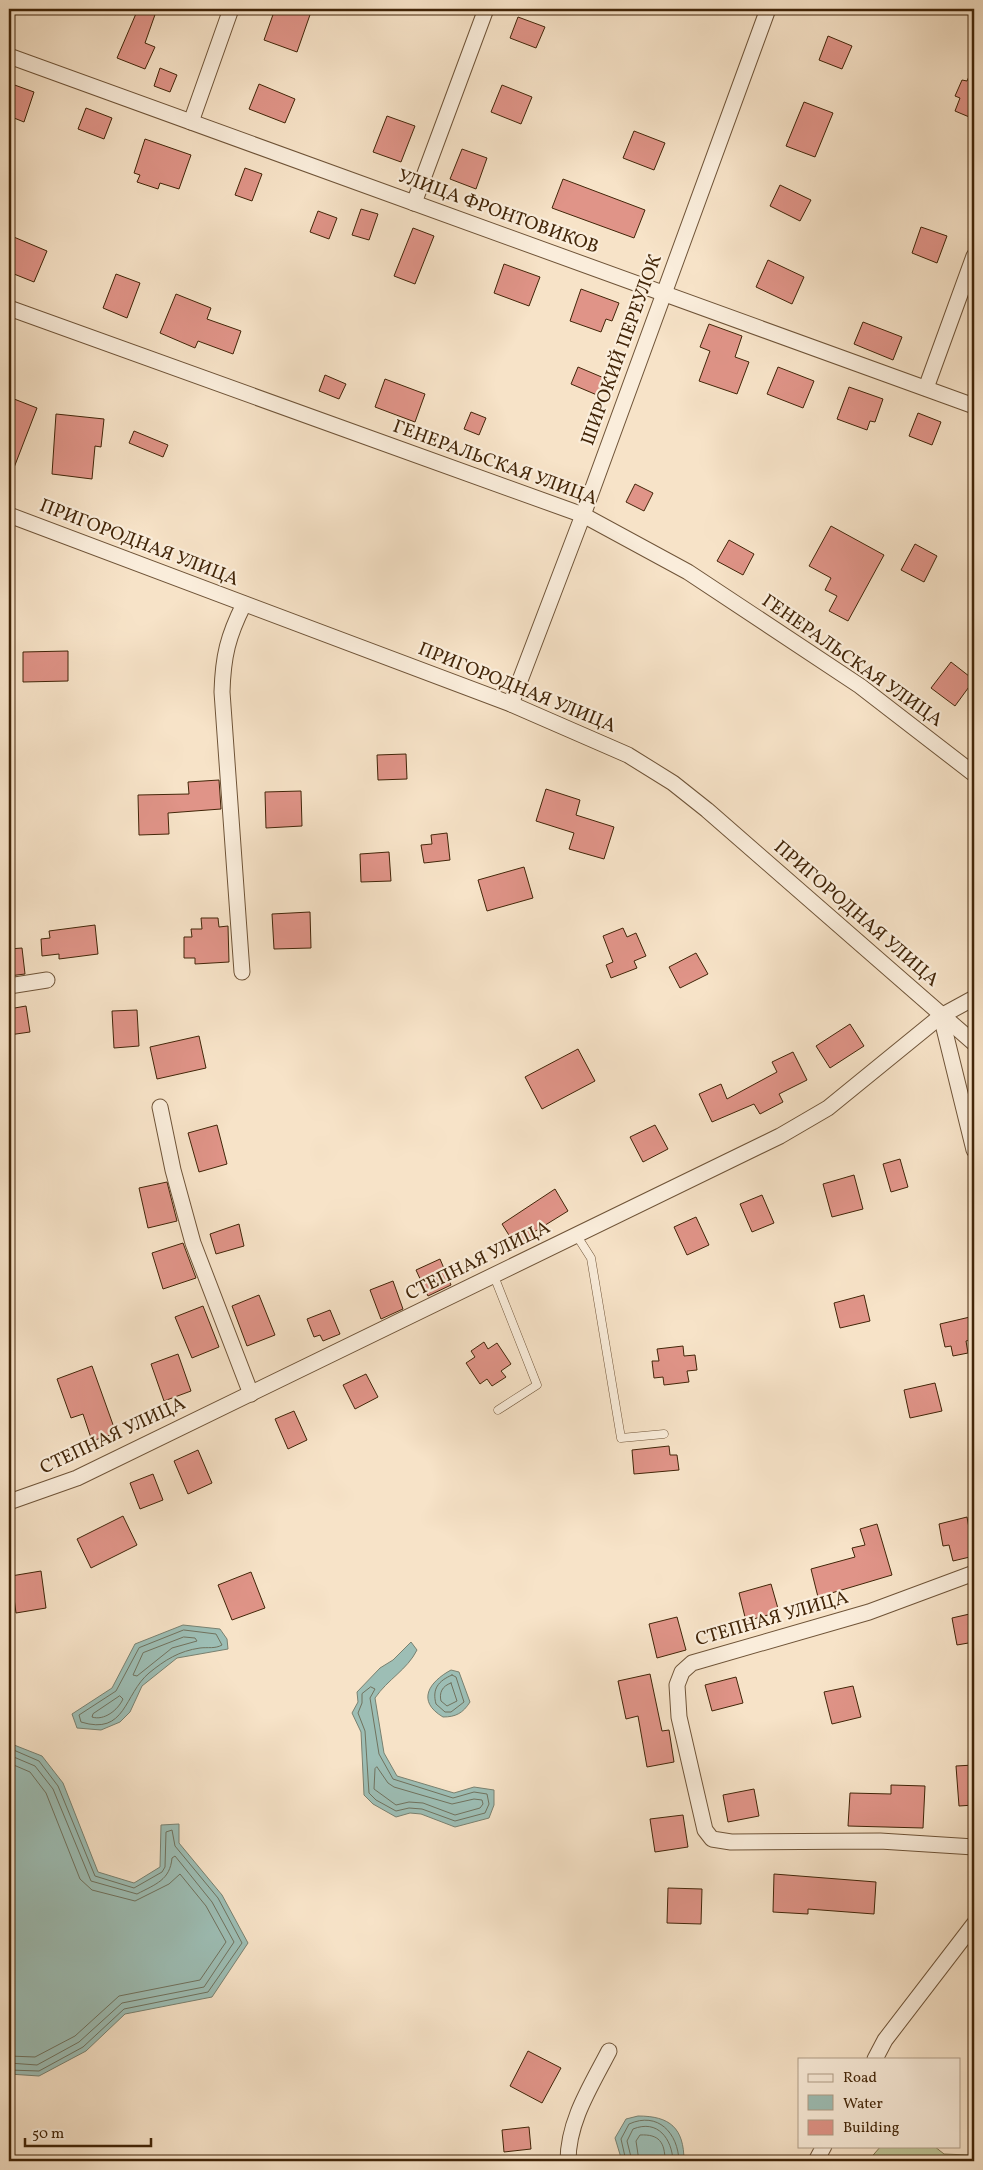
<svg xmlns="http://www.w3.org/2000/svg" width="983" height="2170" font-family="Vollkorn,serif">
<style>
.green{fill:#bdc395;stroke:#80744e}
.water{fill:#9dbeb5;stroke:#798170}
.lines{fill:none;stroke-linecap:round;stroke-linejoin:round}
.shore{stroke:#70725e;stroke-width:1}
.building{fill:#e09488;stroke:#422508}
.lane-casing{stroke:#6f5438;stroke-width:9}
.street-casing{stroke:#6f5438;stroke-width:17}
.lane{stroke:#faeddb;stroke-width:8}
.street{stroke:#faeddb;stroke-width:15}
.labels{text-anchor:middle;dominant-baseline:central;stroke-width:4.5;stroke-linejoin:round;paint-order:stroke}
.street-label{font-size:19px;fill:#422508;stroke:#faeddb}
</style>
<rect width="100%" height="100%" fill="#f7e3c8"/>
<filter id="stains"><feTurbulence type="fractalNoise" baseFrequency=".004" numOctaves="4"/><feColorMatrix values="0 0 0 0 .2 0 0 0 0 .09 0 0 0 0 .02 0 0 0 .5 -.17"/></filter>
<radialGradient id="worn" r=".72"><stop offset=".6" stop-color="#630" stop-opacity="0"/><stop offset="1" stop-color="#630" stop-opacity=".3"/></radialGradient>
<polygon class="green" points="881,2146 934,2146 944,2154 968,2155 974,2161 868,2161"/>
<g class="water">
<polygon points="183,1625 220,1629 227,1639 228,1649 177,1658 142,1686 130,1712 120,1722 101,1730 77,1728 72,1714 112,1688 135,1644"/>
<path d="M411,1642L417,1650C407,1670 388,1679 375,1698L384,1753L397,1776L454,1793L474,1787L494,1790V1805L489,1818L455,1827L421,1814L410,1813L396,1817L373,1804L364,1795L361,1732L352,1713L358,1702L357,1692L380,1668L393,1660Z"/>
<path d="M451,1670L459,1672L470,1702C463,1713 456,1717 443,1717C416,1701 429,1682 451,1670Z"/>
<polygon points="9,1743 42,1756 63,1783 98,1872 134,1883 160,1867 161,1825 179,1824 179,1843 222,1895 248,1943 212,1997 125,2014 86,2051 39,2076 9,2074"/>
<path d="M638,2116C670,2116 684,2128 684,2161H622L615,2138L626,2119Z"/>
</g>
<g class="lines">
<g class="shore">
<path d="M184,1630L216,1634L222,1645C215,1649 208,1647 200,1648C179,1651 165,1660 149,1673C124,1694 126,1736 81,1722L79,1715L116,1691L139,1648Z"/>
<polygon points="184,1637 195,1638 197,1641 172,1648 137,1676 133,1675 143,1653"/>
<path d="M452,1675L456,1677L464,1702L451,1712H445L436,1704C432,1689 438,1681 452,1675Z"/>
<path d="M451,1683L457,1701L447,1706L441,1701C439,1693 442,1686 451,1683Z"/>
<polygon points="371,1687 375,1689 370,1698 379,1754 393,1779 453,1798 474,1792 487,1794 489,1804 485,1813 455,1821 422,1809 409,1808 396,1811 376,1800 369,1793 365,1731 358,1713 362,1703 362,1694"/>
<path d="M120,1696L123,1699C118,1710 104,1721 92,1717L93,1714Z"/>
<polyline points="9,1748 39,1761 58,1786 95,1876 134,1888 162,1872 165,1867 166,1832 172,1830 175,1846 218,1898 242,1943 208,1992 124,2009 83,2047 39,2071 9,2070"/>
<path d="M9,1755L35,1766L53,1789L91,1881L137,1894C156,1884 170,1880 172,1858L175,1856L212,1902L234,1942L204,1987L122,2003L79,2042L37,2065L9,2063"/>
<polyline points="9,1763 30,1772 46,1793 80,1879 92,1890 135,1901 169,1884 180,1874 206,1906 226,1942 200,1980 119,1996 75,2036 35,2057 9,2056"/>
<polygon points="377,1767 388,1783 394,1787 452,1804 474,1799 482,1800 483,1804 480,1808 455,1815 423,1803 409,1802 396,1805 374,1789 375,1769"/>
<path d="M626,2161L621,2139L629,2124C658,2111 678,2133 679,2161"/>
<path d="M632,2161L627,2141L633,2129C658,2119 672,2139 673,2161"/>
<path d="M639,2161L636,2141L640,2135C659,2134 665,2142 665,2161"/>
</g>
</g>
<g class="building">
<polygon points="138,9 157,9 145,43 155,47 145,69 117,58"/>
<polygon points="275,9 312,9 297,52 264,40"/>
<polygon points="518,17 545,27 536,48 510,38"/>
<polygon points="828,36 852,46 842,69 819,60"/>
<polygon points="974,65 974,119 955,111 960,98 955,96 962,80 967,81"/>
<polygon points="160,68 177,75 170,92 154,86"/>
<polygon points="9,83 34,92 24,122 9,116"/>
<polygon points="259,84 295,99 285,123 249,109"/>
<polygon points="502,85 532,97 521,124 491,112"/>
<polygon points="804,102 833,113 815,157 786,146"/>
<polygon points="86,108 112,118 104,139 78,129"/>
<polygon points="387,116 415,126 401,162 373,152"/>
<polygon points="634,131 665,143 654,170 623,158"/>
<polygon points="145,139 191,155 179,189 160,183 158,189 137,182 140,175 134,173"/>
<polygon points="462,149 487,158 476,189 450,179"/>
<polygon points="245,168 262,174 252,201 235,195"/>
<polygon points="563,179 645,210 634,238 552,208"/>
<polygon points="780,185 811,200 800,221 770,206"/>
<polygon points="361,209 378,214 369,240 352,235"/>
<polygon points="318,211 337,218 329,239 310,232"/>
<polygon points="921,227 947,236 937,263 912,253"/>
<polygon points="413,228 434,236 415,284 394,276"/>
<polygon points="9,235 47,251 34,282 9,272"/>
<polygon points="768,260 804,277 792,304 756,287"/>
<polygon points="504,264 540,277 529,306 494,293"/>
<polygon points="116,274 140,283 127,318 103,308"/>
<polygon points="581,289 619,303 612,321 606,319 601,332 570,321"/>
<polygon points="176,294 211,308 207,319 241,331 233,354 198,341 195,348 160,333"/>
<polygon points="863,322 902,337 893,360 854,344"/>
<polygon points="709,324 742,336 735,357 749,362 737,394 699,381 710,351 700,347"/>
<polygon points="578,367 604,378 597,395 571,384"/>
<polygon points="778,367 814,381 803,408 767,394"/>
<polygon points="325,375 346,384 339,399 319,391"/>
<polygon points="385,379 425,394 415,422 375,407"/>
<polygon points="849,387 883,399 875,422 870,421 867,430 837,419"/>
<polygon points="9,397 37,408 10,478 9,478"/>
<polygon points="471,412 486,418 479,435 464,429"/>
<polygon points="918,413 941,422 932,445 909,436"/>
<polygon points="56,414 104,419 101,447 95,446 92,479 52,474"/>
<polygon points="134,431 168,445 163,457 129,443"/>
<polygon points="635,484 653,493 644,511 626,502"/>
<polygon points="831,526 884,555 848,621 829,611 837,596 825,590 831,578 809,566"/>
<polygon points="729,540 754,554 743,575 717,561"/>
<polygon points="915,544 937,556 924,582 901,570"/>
<polygon points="68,651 68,681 23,682 23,652"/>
<polygon points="951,662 974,680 955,706 931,688"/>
<polygon points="406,754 407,779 378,780 377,755"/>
<polygon points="219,780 221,809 168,813 169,834 139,835 138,795 189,794 188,782"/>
<polygon points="546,789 580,800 576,815 614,827 604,859 569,849 574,833 536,821"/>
<polygon points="301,791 302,826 266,828 265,792"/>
<polygon points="447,833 450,860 424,863 421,845 432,844 431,835"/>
<polygon points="389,852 391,881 361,882 360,854"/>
<polygon points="524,867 533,898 487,911 478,880"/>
<polygon points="310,912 311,948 274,949 272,914"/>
<polygon points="201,918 218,918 219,927 228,926 229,962 195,964 195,958 184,958 184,937 192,937 191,929 202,929"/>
<polygon points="95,925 98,954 59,959 59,954 42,956 41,939 50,938 49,931"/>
<polygon points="623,928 627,937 636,933 646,956 634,961 637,968 611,978 606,965 613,962 603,936"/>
<polygon points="22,948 25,974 9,976 9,949"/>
<polygon points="696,953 708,974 680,988 669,967"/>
<polygon points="26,1006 30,1032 9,1035 9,1009"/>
<polygon points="137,1010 139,1046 114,1048 112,1011"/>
<polygon points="850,1024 864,1046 830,1068 816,1046"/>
<polygon points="199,1036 206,1068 157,1079 150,1047"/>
<polygon points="578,1049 595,1081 542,1109 525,1077"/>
<polygon points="793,1052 807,1080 779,1094 783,1102 760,1114 754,1104 712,1122 699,1094 721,1084 727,1099 777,1072 772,1062"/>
<polygon points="217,1125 227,1164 199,1172 188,1133"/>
<polygon points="655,1125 668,1149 643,1162 630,1137"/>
<polygon points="900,1159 908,1187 891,1192 883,1164"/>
<polygon points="854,1175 863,1209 832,1217 823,1184"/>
<polygon points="167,1182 177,1221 148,1228 139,1188"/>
<polygon points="555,1189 568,1211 534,1232 536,1236 517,1248 502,1224"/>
<polygon points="762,1195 774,1223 752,1232 740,1204"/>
<polygon points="696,1217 709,1245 687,1255 674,1227"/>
<polygon points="239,1224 244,1246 216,1254 210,1234"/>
<polygon points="183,1243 196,1278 163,1289 152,1253"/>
<polygon points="440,1259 451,1285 428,1296 416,1270"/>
<polygon points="393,1281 403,1309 381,1319 370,1290"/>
<polygon points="259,1295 275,1335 247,1346 232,1306"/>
<polygon points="864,1295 870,1321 840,1328 834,1303"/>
<polygon points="203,1306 219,1347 192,1358 175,1317"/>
<polygon points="330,1310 340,1334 323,1341 320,1335 314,1337 307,1319"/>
<polygon points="970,1317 974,1339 966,1341 968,1353 953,1356 951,1346 945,1347 940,1324"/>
<polygon points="484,1342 488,1349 497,1343 511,1364 501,1371 506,1377 492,1386 487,1379 480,1384 466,1363 475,1357 471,1351"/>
<polygon points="683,1346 684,1356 695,1355 697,1370 687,1371 689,1382 664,1385 663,1377 654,1378 652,1361 659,1361 657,1349"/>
<polygon points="178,1354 191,1391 164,1401 151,1364"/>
<polygon points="92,1366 116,1433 92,1441 83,1414 71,1418 57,1379"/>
<polygon points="366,1374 378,1397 355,1409 343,1385"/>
<polygon points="935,1383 942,1411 910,1418 904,1390"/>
<polygon points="294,1411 307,1440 288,1449 275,1419"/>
<polygon points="669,1446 670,1455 677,1455 679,1470 634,1474 632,1450"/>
<polygon points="198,1450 212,1483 188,1494 174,1461"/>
<polygon points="153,1474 163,1500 140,1509 130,1483"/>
<polygon points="123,1516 137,1545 91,1568 77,1539"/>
<polygon points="967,1517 974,1556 953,1561 949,1545 943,1546 939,1524"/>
<polygon points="877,1524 892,1575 818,1597 811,1569 855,1557 852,1548 865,1545 860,1529"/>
<polygon points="41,1571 46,1608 16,1613 11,1576"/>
<polygon points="251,1572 265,1608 232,1620 218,1585"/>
<polygon points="771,1584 779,1612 746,1621 739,1593"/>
<polygon points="974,1613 974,1642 957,1645 952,1618"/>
<polygon points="677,1617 686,1650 657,1658 649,1624"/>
<polygon points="650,1674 662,1731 669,1730 674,1762 647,1767 638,1716 626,1719 618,1681"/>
<polygon points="736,1677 743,1703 712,1711 705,1685"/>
<polygon points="853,1686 861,1717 832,1724 824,1692"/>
<polygon points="974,1765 974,1805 959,1806 956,1766"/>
<polygon points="891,1785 925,1786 923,1828 848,1826 850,1793 891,1794"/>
<polygon points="754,1789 759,1816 728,1822 723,1795"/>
<polygon points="683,1815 688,1847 655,1852 650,1819"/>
<polygon points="774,1874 876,1882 874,1914 808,1909 808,1914 773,1912"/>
<polygon points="668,1888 702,1889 701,1924 667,1923"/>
<polygon points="528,2051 561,2068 542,2103 510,2086"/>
<polygon points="529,2127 531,2149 504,2152 502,2130"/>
</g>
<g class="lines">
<defs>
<g id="lane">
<polyline points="577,1236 591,1258 621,1438 664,1434"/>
<polyline points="494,1276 537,1385 498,1410"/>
</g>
<g id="street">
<polyline points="9,56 974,406"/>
<polyline points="191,122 231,9"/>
<polyline points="414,203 486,9"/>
<polyline points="9,308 583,515 688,572 860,686 974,774"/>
<polyline points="926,388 974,256"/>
<polyline points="9,515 511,704 628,755 673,783 707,810 974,1043"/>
<polyline points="511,704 583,515 768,9"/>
<path d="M242,972L222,692C223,656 228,636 244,604"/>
<polyline points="9,986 47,980"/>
<polyline points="941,1016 974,1150"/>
<polyline points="160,1107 173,1170 193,1243 251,1394"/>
<polyline points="9,1502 77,1478 780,1136 828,1108 941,1016 974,998"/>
<polyline points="974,1573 869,1612 692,1663 682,1672 677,1685 679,1717 705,1830 712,1839 731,1842 880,1841 974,1847"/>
<polyline points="875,2059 885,2040 974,1924"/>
<path d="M568,2161C568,2121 591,2086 609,2051"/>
<polyline points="816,2161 824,2146"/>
</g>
</defs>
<use href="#lane" class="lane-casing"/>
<use href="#street" class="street-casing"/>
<use href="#lane" class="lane"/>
<use href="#street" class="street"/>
</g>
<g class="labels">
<g class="street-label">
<text transform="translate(498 212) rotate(20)">УЛИЦА ФРОНТОВИКОВ</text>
<text transform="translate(622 350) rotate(-70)">ШИРОКИЙ ПЕРЕУЛОК</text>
<text transform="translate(495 463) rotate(20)">ГЕНЕРАЛЬСКАЯ УЛИЦА</text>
<text transform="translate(139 543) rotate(21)">ПРИГОРОДНАЯ УЛИЦА</text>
<text transform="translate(852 661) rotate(35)">ГЕНЕРАЛЬСКАЯ УЛИЦА</text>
<text transform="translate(517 688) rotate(22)">ПРИГОРОДНАЯ УЛИЦА</text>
<text transform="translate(856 914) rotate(41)">ПРИГОРОДНАЯ УЛИЦА</text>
<text transform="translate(478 1261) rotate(-26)">СТЕПНАЯ УЛИЦА</text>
<text transform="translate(113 1436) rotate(-25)">СТЕПНАЯ УЛИЦА</text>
<text transform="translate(772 1619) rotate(-16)">СТЕПНАЯ УЛИЦА</text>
</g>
</g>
<rect width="983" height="2170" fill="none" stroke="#f7e3c8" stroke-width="30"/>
<rect x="10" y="10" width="963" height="2150" fill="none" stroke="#422508" stroke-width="2.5"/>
<rect x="15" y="15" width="953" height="2140" fill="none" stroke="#422508"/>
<rect x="798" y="2058" width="162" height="90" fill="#faeddb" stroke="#b09d87"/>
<rect x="808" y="2074" width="25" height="8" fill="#faeddb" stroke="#b09d87"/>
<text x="843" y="2082" font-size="15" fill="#422508">Road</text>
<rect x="808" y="2095" width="25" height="15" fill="#9dbeb5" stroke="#b09d87"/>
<text x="843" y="2108" font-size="15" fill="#422508">Water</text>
<rect x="808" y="2120" width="25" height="15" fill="#e09488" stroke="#b09d87"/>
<text x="843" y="2132" font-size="15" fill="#422508">Building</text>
<path d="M25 2138v8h126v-8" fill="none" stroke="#422508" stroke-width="2.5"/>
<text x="32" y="2138" font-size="15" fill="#422508" stroke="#faeddb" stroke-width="4" paint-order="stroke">50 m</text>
<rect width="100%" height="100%" filter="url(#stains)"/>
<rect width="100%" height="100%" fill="url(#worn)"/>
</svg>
